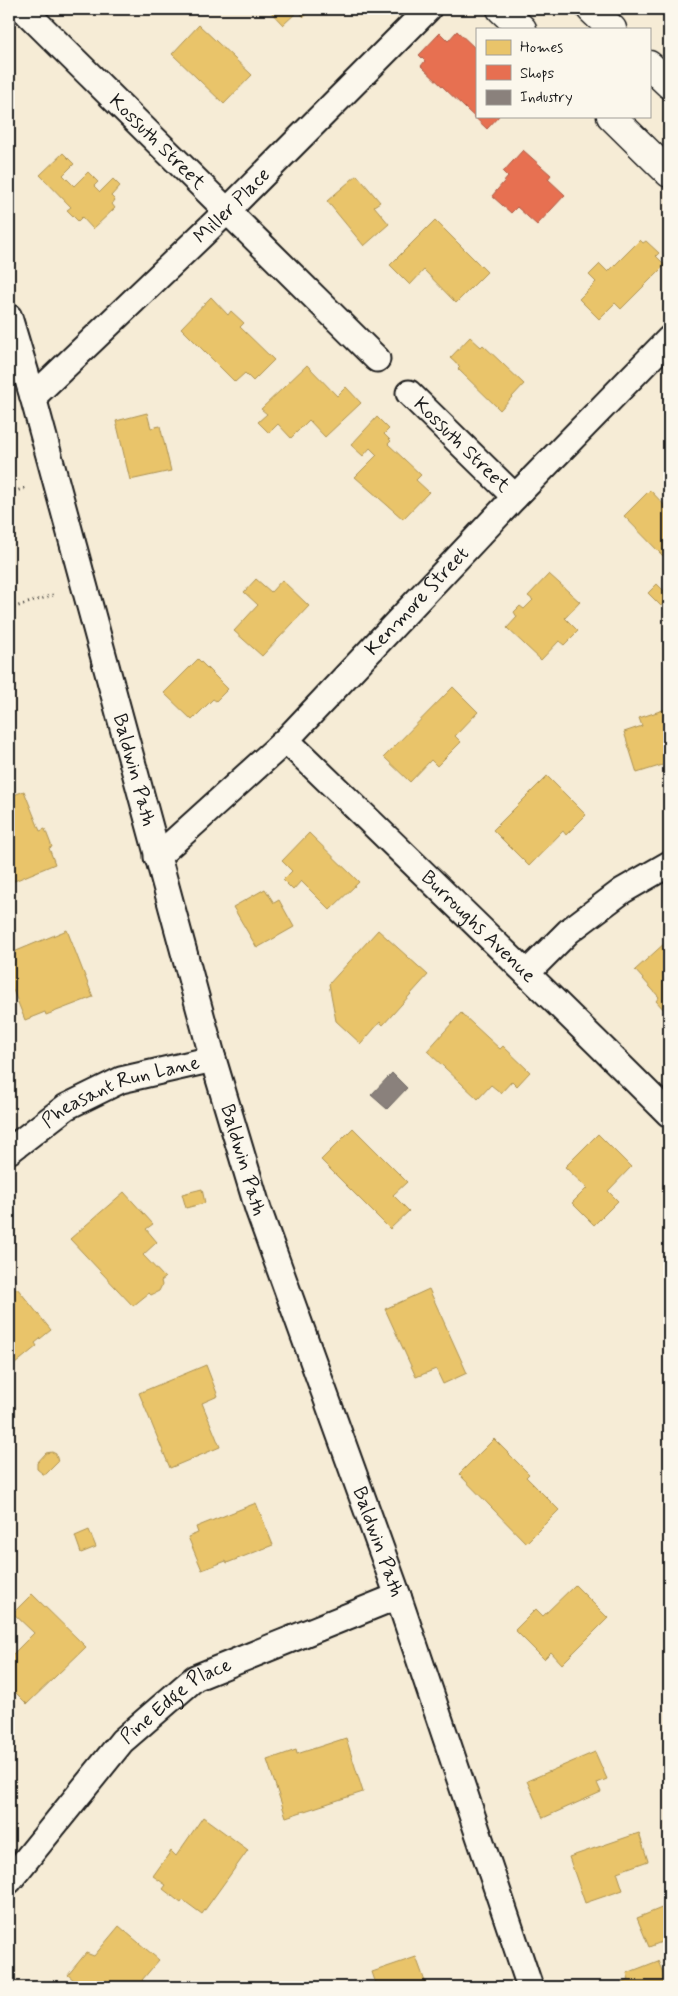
<svg xmlns="http://www.w3.org/2000/svg" width="678" height="1996" font-family="Mynerve,sans-serif">
<style>
.homes{fill:#e9c46a;stroke:#ac9253}
.shops{fill:#e76f51;stroke:#aa5641}
.industry{fill:#8a817c;stroke:#69635f}
.lines{fill:none;stroke-linecap:round;stroke-linejoin:round}
.street-casing{stroke:#1c1c1c;stroke-width:29}
.primary-casing{stroke:#1c1c1c;stroke-width:31}
.path{stroke:#1c1c1c;stroke-width:3;stroke-dasharray:1 4;stroke-linecap:butt}
.street{stroke:#fbf7ec;stroke-width:25}
.primary{stroke:#fbf7ec;stroke-width:28}
.labels{text-anchor:middle;dominant-baseline:central;stroke-width:5;stroke-linejoin:round;paint-order:stroke}
.street-label{font-size:20px;fill:#1c1c1c;stroke:#fbf7ec}
</style>
<rect width="100%" height="100%" fill="#f6ecd6"/>
<filter id="ink" filterUnits="userSpaceOnUse"><feTurbulence type="fractalNoise" baseFrequency=".02" numOctaves="2"/><feDisplacementMap in="SourceGraphic" scale="10" xChannelSelector="R" yChannelSelector="G"/><feConvolveMatrix kernelMatrix="1 2 1 2 8 2 1 2 1" color-interpolation-filters="sRGB"/></filter>
<g filter="url(#ink)">
<g class="homes">
<polygon points="270,9 313,9 304,17 298,11 283,25 269,10"/>
<polygon points="199,25 252,75 224,104 172,54"/>
<polygon points="63,153 74,164 63,175 74,186 88,172 98,182 94,186 100,192 113,179 120,186 111,196 115,200 112,204 115,208 93,229 82,217 78,221 67,210 71,207 40,175"/>
<polygon points="357,175 380,202 374,206 389,224 364,246 327,201"/>
<polygon points="435,220 487,272 456,303 424,270 410,285 390,265"/>
<polygon points="640,240 643,243 646,241 659,253 656,256 665,265 621,309 615,303 599,319 579,299 596,282 589,275 600,264 608,272"/>
<polygon points="211,297 228,315 231,311 244,323 240,327 274,360 253,381 245,373 235,382 181,328"/>
<polygon points="470,337 481,347 483,345 524,384 500,410 458,369 460,367 450,358"/>
<polygon points="307,365 337,396 346,387 361,403 325,437 309,420 291,438 278,424 269,433 258,422 267,414 261,409"/>
<polygon points="147,413 151,428 160,426 171,471 130,480 116,421"/>
<polygon points="377,417 389,429 384,434 391,441 388,444 421,475 416,480 429,492 403,519 355,477 377,455 370,448 363,456 351,445"/>
<polygon points="650,490 669,510 669,550 663,556 624,516"/>
<polygon points="549,574 580,602 565,618 578,631 564,645 559,641 541,660 507,628 517,617 514,612 520,606 524,609 533,600 528,596"/>
<polygon points="256,579 271,592 282,580 309,606 262,656 234,631 258,605 244,592"/>
<polygon points="657,584 669,596 661,606 648,593"/>
<polygon points="198,659 228,689 216,701 213,699 192,720 164,693"/>
<polygon points="453,687 478,712 455,736 461,742 437,766 431,760 410,782 384,757"/>
<polygon points="669,708 669,763 637,773 624,732 642,726 639,718"/>
<polygon points="547,776 586,815 566,835 563,831 529,866 493,830"/>
<polygon points="24,791 40,831 45,829 52,847 49,848 55,864 12,882 9,875 9,797"/>
<polygon points="309,833 359,882 330,910 301,881 293,890 283,880 292,871 282,861"/>
<polygon points="265,889 274,903 279,900 294,927 257,948 233,907"/>
<polygon points="67,930 93,997 46,1015 45,1012 25,1020 9,980 9,954"/>
<polygon points="378,930 428,975 383,1025 380,1022 361,1044 336,1021 329,984"/>
<polygon points="666,942 669,945 669,1008 665,1011 656,1001 659,997 635,970"/>
<polygon points="461,1013 500,1049 503,1046 530,1072 517,1086 512,1081 501,1093 491,1085 478,1099 427,1051"/>
<polygon points="353,1128 407,1182 393,1195 409,1211 390,1229 321,1160"/>
<polygon points="598,1134 631,1167 608,1191 618,1201 594,1225 572,1203 587,1188 565,1167"/>
<polygon points="202,1189 205,1203 186,1208 182,1194"/>
<polygon points="124,1192 153,1224 146,1229 157,1242 143,1255 165,1278 161,1281 162,1285 159,1291 151,1295 149,1293 133,1306 70,1239"/>
<polygon points="17,1288 51,1330 35,1343 37,1346 9,1369 9,1295"/>
<polygon points="429,1289 467,1373 443,1384 436,1369 416,1377 385,1309"/>
<polygon points="206,1365 218,1396 202,1403 220,1447 170,1468 139,1393"/>
<polygon points="494,1439 529,1474 526,1477 559,1510 526,1543 459,1474"/>
<polygon points="52,1452 56,1454 58,1462 46,1474 43,1474 37,1469 37,1463 46,1453"/>
<polygon points="256,1503 273,1545 227,1563 226,1561 202,1570 188,1537 198,1533 196,1527"/>
<polygon points="89,1530 96,1547 81,1553 75,1536"/>
<polygon points="575,1585 608,1618 562,1664 551,1652 544,1659 515,1630 536,1609 543,1616"/>
<polygon points="32,1594 86,1647 27,1704 9,1686 9,1658 34,1633 13,1613"/>
<polygon points="346,1738 363,1792 286,1817 267,1760 296,1750 297,1754"/>
<polygon points="595,1752 607,1779 597,1783 601,1792 543,1818 527,1781"/>
<polygon points="203,1817 248,1850 202,1914 183,1900 181,1903 163,1889 166,1885 153,1876 171,1851 176,1856"/>
<polygon points="639,1833 648,1861 617,1872 623,1890 585,1903 569,1857"/>
<polygon points="669,1905 669,1939 649,1947 637,1918"/>
<polygon points="119,1926 159,1960 142,1980 150,1987 82,1987 68,1975 86,1953 94,1956"/>
<polygon points="416,1957 427,1987 377,1987 372,1972"/>
<polygon points="658,1961 669,1987 611,1987 629,1980 627,1973"/>
</g>
<g class="shops">
<polygon points="457,31 477,50 477,116 499,116 487,129 421,66 425,61 419,55 440,33 448,41"/>
<polygon points="523,150 551,175 548,179 565,195 537,225 517,207 511,213 492,196 508,177 503,172"/>
</g>
<polygon class="industry" points="392,1073 407,1088 387,1109 371,1095"/>
<g class="lines">
<defs>
<g id="street">
<path id="s1" d="M23,9L377,359"/>
<path id="s2" d="M9,317L33,397L213,1059L258,1209L398,1596L530,1987"/>
<path id="s3" d="M409,393L515,497"/>
<path id="s4" d="M33,397L227,211L428,9"/>
<path id="s5" d="M286,740C414,864 543,988 669,1114"/>
<path id="s6" d="M157,857L286,740L515,497L669,339"/>
<polyline points="527,973 569,931 622,891 669,864"/>
<path id="s7" d="M9,1151L66,1107L121,1080L213,1059"/>
<path id="s8" d="M9,1881L122,1741L195,1678L398,1596"/>
</g>
<g id="primary">
<polyline points="501,9 522,29"/>
<polyline points="591,9 612,29"/>
<polyline points="649,65 669,84"/>
<polyline points="611,116 669,173"/>
</g>
</defs>
<use href="#street" class="street-casing"/>
<use href="#primary" class="primary-casing"/>
<g class="path">
<polyline points="9,493 26,488"/>
<polyline points="9,609 56,594"/>
</g>
<use href="#street" class="street"/>
<use href="#primary" class="primary"/>
</g>
</g>
<g class="labels">
<g class="street-label">
<text stroke="none"><textPath href="#s1" startOffset="189">Kossuth Street</textPath></text>
<text stroke="none"><textPath href="#s4" startOffset="276">Miller Place</textPath></text>
<text stroke="none"><textPath href="#s3" startOffset="74">Kossuth Street</textPath></text>
<text stroke="none"><textPath href="#s6" startOffset="365">Kenmore Street</textPath></text>
<text stroke="none"><textPath href="#s2" startOffset="470">Baldwin Path</textPath></text>
<text stroke="none"><textPath href="#s5" startOffset="268">Burroughs Avenue</textPath></text>
<text stroke="none"><textPath href="#s7" startOffset="129">Pheasant Run Lane</textPath></text>
<text stroke="none"><textPath href="#s2" startOffset="875">Baldwin Path</textPath></text>
<text stroke="none"><textPath href="#s2" startOffset="1280">Baldwin Path</textPath></text>
<text stroke="none"><textPath href="#s8" startOffset="248">Pine Edge Place</textPath></text>
</g>
</g>
<rect width="678" height="1996" fill="none" stroke="#fbf7ec" stroke-width="30"/>
<rect x="15" y="15" width="648" height="1966" fill="none" stroke="#1c1c1c" stroke-width="2" filter="url(#ink)"/>
<rect x="476" y="28" width="175" height="90" fill="#fbf7ec" stroke="#a29f99"/>
<rect x="486" y="40" width="25" height="15" fill="#e9c46a" stroke="#a29f99"/>
<text x="520" y="52" font-size="15" fill="#1c1c1c">Homes</text>
<rect x="486" y="65" width="25" height="15" fill="#e76f51" stroke="#a29f99"/>
<text x="520" y="78" font-size="15" fill="#1c1c1c">Shops</text>
<rect x="486" y="90" width="25" height="15" fill="#8a817c" stroke="#a29f99"/>
<text x="520" y="102" font-size="15" fill="#1c1c1c">Industry</text>
</svg>
